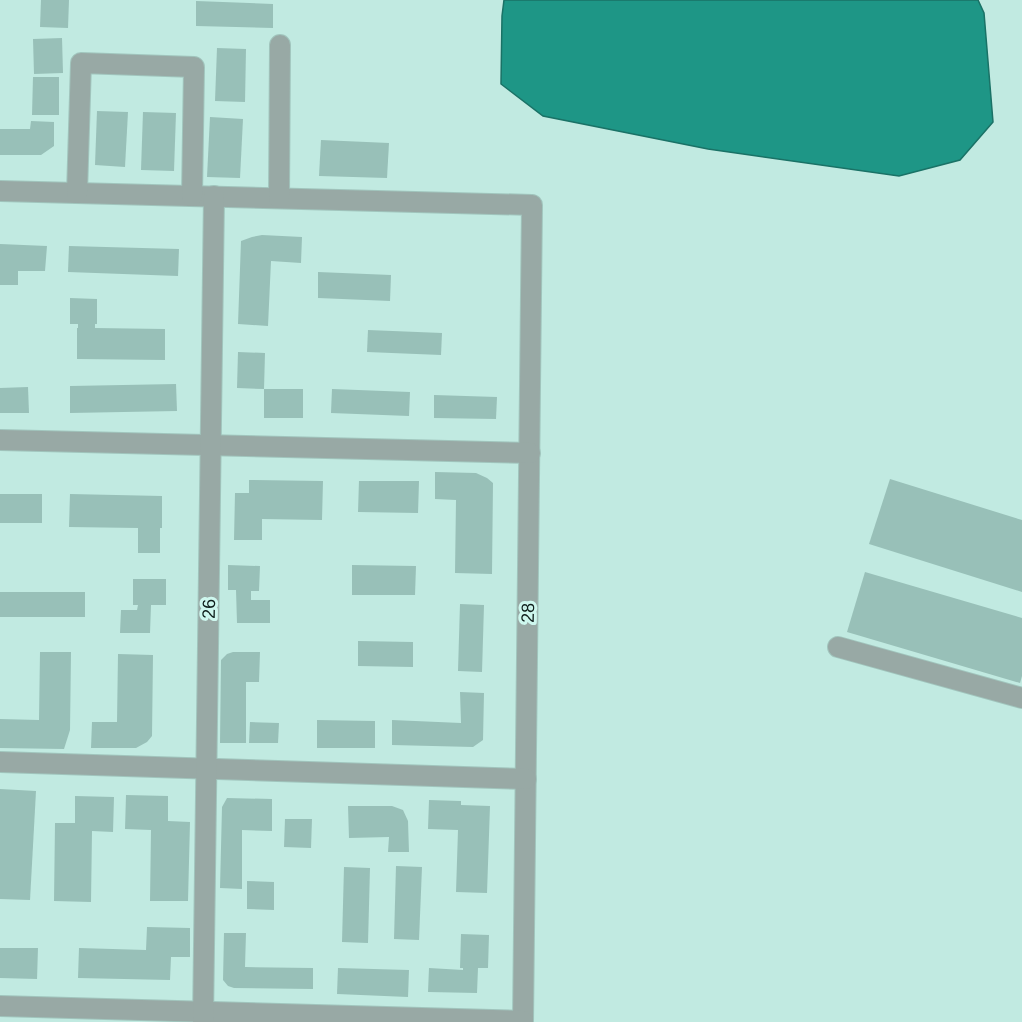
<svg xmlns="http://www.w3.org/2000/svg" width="1022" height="1022" font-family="Helvetica,sans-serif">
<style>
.water{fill:#1e9686;stroke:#1a7266;stroke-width:1.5}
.building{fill:#98c0b8}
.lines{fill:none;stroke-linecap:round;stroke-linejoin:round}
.minor-casing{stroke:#a1c5bd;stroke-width:22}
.minor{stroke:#98a9a5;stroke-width:20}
.labels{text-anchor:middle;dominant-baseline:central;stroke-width:6;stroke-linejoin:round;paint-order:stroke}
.street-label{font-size:18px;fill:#0f1e1b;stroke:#cef7ee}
</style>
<rect width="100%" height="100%" fill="#c1eae1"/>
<polygon class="water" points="504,0 978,0 984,13 993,122 960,160 899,176 708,149 543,116 501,84 502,16"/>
<g class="building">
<polygon points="41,0 69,0 68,28 40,27"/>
<polygon points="196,1 273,4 273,28 196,26"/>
<polygon points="62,38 63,73 34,74 33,39"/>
<polygon points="217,48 246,49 245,102 215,101"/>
<polygon points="33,77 59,77 59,115 32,115"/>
<polygon points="97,111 128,112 125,167 95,165"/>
<polygon points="143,112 176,113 174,171 141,170"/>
<polygon points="210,117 243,119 240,178 207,177"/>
<polygon points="31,121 54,122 54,146 41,155 0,155 0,129 30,129"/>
<polygon points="321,140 389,143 387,178 319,176"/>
<polygon points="262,235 302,237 301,263 271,261 268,326 238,324 241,241 252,237"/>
<polygon points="0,244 47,246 45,271 18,271 18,285 0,285"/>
<polygon points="69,246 179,249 178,276 68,272"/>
<polygon points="318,272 391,275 390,301 318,298"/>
<polygon points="70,298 97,299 97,324 95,324 95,328 165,329 165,360 77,359 77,328 78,328 78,324 70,324"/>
<polygon points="368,330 442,333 441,355 367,352"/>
<polygon points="238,352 265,353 264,389 237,388"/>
<polygon points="176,384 177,411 70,413 70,386"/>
<polygon points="28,387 29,413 0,413 0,388"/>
<rect x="264" y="389" width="39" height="29"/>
<polygon points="332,389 410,392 409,416 331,413"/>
<polygon points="434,395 497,397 496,419 434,418"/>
<polygon points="435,472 476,473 487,478 493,483 492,574 455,573 456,500 435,499"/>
<polygon points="890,479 1022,520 1022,592 869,544"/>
<polygon points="249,480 323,481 322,520 262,519 262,540 234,540 235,493 249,493"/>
<polygon points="359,481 419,481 418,513 358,512"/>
<rect x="0" y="494" width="42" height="29"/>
<polygon points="70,494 162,496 162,528 160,528 160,553 138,553 138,528 69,527"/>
<polygon points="228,565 260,566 259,591 251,591 251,600 270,600 270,623 237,623 236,590 228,590"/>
<polygon points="352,565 416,566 415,595 352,595"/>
<polygon points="865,572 1022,618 1022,676 1020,683 847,632"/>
<polygon points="133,579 166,579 166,605 151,605 150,633 120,633 121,610 137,610 138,605 133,605"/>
<rect x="0" y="592" width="85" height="25"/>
<polygon points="460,604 484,605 482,672 458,671"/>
<polygon points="358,641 413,642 413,667 358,666"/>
<polygon points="40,652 71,652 70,730 64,749 0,748 0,719 39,720"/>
<polygon points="233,652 260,652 259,682 246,682 246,743 220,743 221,660 227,654"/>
<polygon points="118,654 153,655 152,736 147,742 136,748 91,748 92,722 117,722"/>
<polygon points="460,692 484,693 483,740 473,747 392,745 392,720 461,723"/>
<polygon points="317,720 375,721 375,748 317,748"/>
<polygon points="250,722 279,723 278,743 249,743"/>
<polygon points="0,789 36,791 30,900 0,899"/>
<polygon points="126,795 168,796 168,821 190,822 188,901 150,901 151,830 125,829"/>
<polygon points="75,796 114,797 113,832 92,831 91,902 54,901 55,823 75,823"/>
<polygon points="227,798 272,799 272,831 242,830 242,889 220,888 222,807"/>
<polygon points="429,800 461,801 461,805 490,806 487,893 456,892 458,830 428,829"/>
<polygon points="348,806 392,806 403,810 408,821 409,852 388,852 389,837 349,838"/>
<polygon points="285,819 312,819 311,848 284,847"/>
<polygon points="396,866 422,867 419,940 394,939"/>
<polygon points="344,867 370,868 368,943 342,942"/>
<polygon points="247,881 274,882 274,910 247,909"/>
<polygon points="147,927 190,928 190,957 171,957 170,980 78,978 79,948 146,950"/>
<polygon points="224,933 246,933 245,967 313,968 313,989 234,988 228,986 223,980"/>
<polygon points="461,934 489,935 488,968 478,968 477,993 428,992 429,968 463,970 463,968 460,968"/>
<polygon points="0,948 38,948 37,979 0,978"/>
<polygon points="338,968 409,970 408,997 337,994"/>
</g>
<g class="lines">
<defs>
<g id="minor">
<polyline points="0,191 532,205 523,1022"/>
<polyline points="77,193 81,63 194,67 192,196"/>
<polyline points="279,198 280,45"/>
<polyline points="0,440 530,453"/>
<polyline points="838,647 1022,698"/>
<polyline points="0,762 526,779"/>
<polyline points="0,1006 523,1021"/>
<polyline points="203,1022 214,196"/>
</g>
</defs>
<use href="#minor" class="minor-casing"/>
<use href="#minor" class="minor"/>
</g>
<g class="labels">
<g class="street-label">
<text transform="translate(209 609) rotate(-89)">26</text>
<text transform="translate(528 613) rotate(-89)">28</text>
</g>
</g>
</svg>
